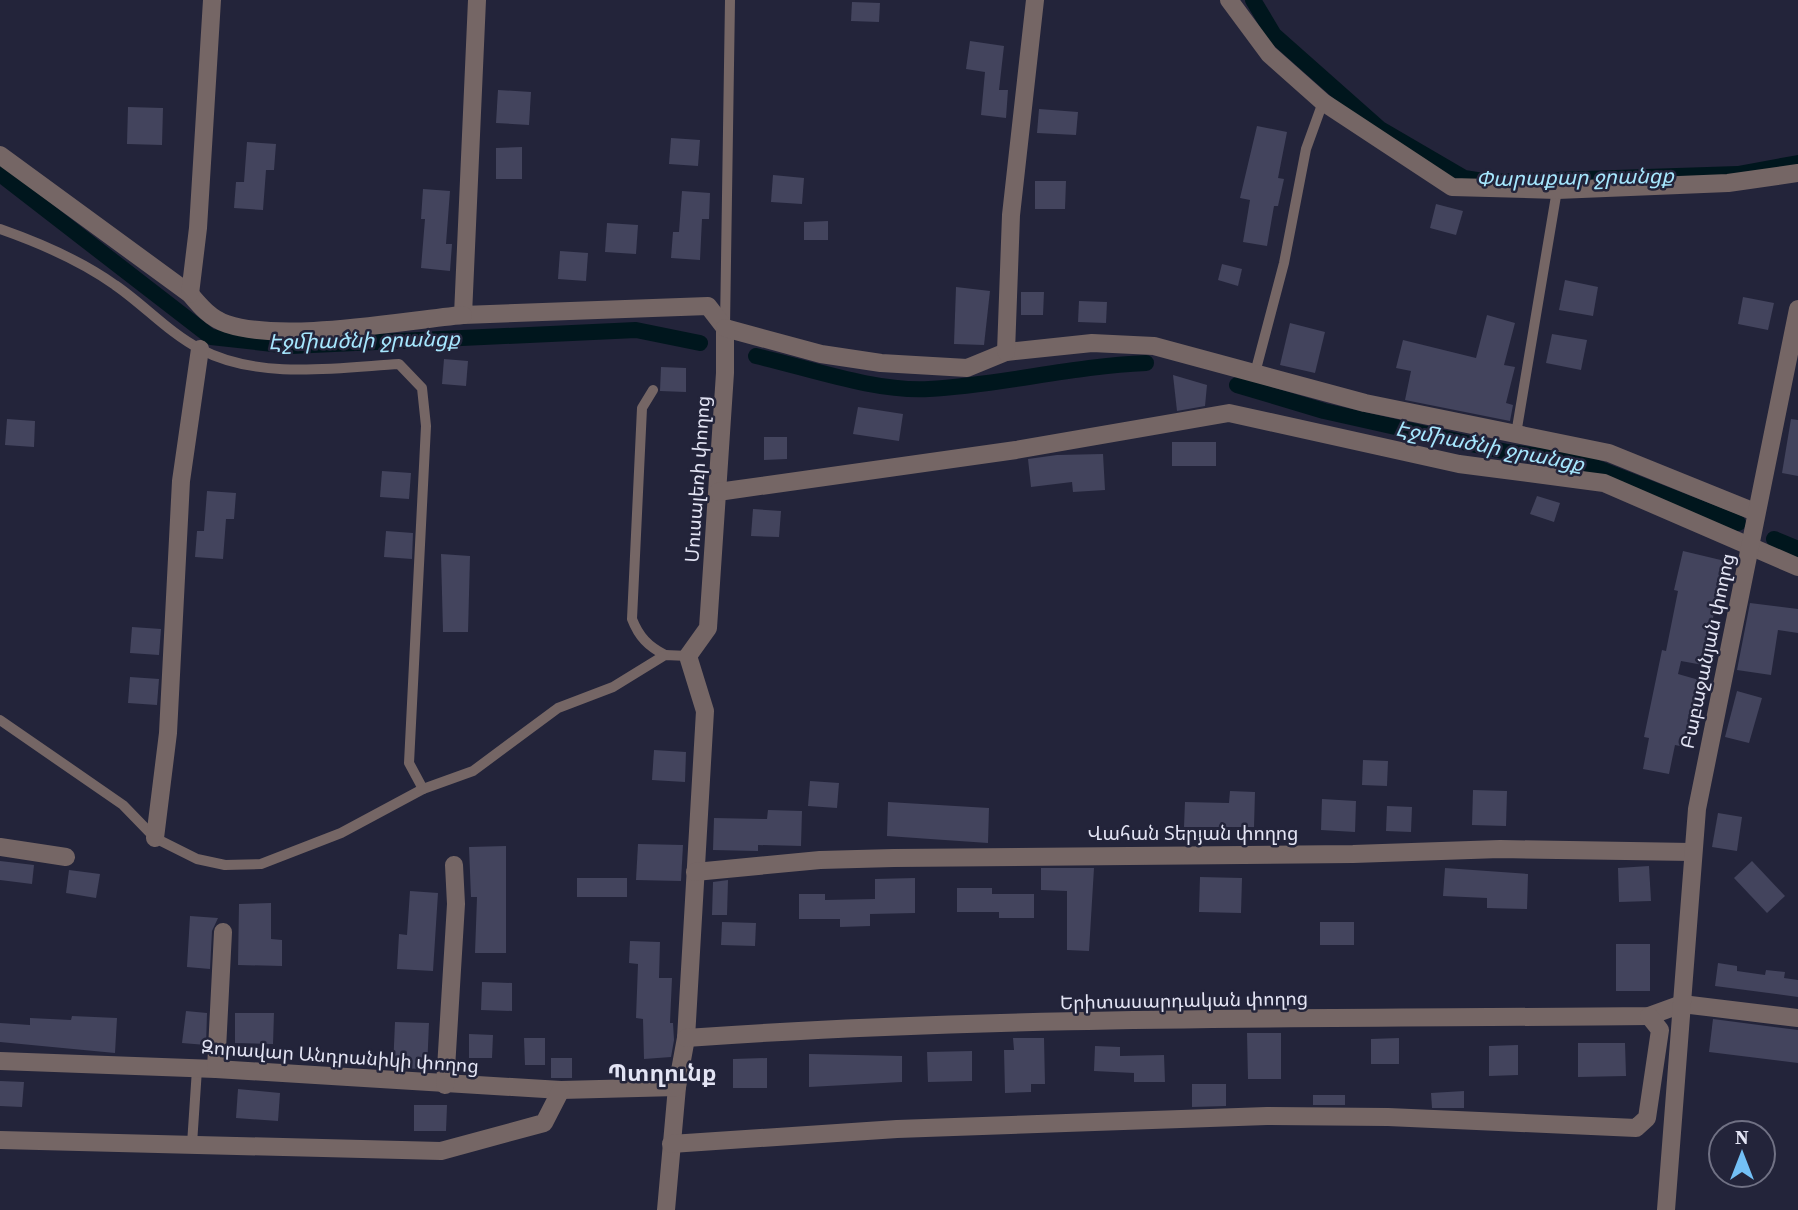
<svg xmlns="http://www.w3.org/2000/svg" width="1798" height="1210" font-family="'Source Serif 4','Noto Sans Armenian',serif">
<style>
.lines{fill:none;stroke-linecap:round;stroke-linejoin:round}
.canal{stroke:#00161d;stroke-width:16}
.building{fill:#43445d}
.service{stroke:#756665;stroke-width:10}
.minor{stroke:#756665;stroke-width:18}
.tertiary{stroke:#756665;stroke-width:18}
.labels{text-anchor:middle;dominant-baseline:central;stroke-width:5;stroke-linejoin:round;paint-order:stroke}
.street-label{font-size:19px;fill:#e3e4f4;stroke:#23243a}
.water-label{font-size:21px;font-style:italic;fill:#a6e7fe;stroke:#23243a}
.quarter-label{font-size:23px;font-weight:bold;fill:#e3e4f4;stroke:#23243a}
</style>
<rect width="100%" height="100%" fill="#23243a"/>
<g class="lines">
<g class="canal">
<polyline points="1253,0 1274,35 1380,129 1464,178 1490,182 1738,174 1798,163"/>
<polyline points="0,174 211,337 291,346 636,330 700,343"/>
<path d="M756,356C809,368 875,392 929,389C1001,385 1073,366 1146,363"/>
<polyline points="1237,385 1324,411 1507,452 1577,460 1738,523"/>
<polyline points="1774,539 1798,549"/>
</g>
</g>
<g class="building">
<polygon points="852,2 880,3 879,22 851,21"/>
<polygon points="970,41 1004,46 999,90 1008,90 1006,118 981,115 985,72 966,69"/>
<polygon points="498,90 531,92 529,125 496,123"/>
<polygon points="128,107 163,108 162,145 127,144"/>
<polygon points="1039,109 1078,112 1076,135 1037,133"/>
<polygon points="1257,126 1287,132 1278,178 1284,179 1278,206 1274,206 1267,246 1243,242 1250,200 1240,198"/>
<polygon points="671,138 700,140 698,166 669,164"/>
<polygon points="247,142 276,144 274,170 266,170 263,210 234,208 236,182 244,182"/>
<polygon points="522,147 522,179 496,179 496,148"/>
<polygon points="773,175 804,178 802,204 771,202"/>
<polygon points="1035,181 1066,181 1065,209 1035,209"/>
<polygon points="423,189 450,191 446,244 452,244 450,271 421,268 425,219 421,219"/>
<polygon points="682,191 710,193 709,219 702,219 700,260 671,258 673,232 679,232"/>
<polygon points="1436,204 1463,211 1456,235 1430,228"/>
<polygon points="828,221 828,240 804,240 804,222"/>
<polygon points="607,223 638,225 636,254 605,252"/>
<polygon points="560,251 588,253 586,281 558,279"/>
<polygon points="1222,264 1242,269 1238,286 1218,280"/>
<polygon points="1565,280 1598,287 1593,316 1559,310"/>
<polygon points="956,287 990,291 984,345 954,344"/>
<polygon points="1021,292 1044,292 1043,315 1021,315"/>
<polygon points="1743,297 1774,303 1768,330 1738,324"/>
<polygon points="1079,301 1107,302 1106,323 1078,322"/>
<polygon points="1487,315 1515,323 1504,365 1515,367 1506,403 1513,405 1510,421 1405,400 1411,371 1396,368 1403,340 1476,358"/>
<polygon points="1290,323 1325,332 1315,373 1280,365"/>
<polygon points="1552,334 1587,340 1581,370 1546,363"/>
<polygon points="444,359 468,361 466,386 442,384"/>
<polygon points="661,367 686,368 686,392 660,391"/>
<polygon points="1173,375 1207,385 1205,406 1177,411"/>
<polygon points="858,407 903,414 899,441 853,434"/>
<polygon points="7,419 35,421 34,447 5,445"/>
<polygon points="1791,419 1798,420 1798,476 1782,473"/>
<polygon points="764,437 787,437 787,459 764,460"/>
<rect x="1172" y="442" width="44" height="24"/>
<polygon points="1103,454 1105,490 1073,492 1072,482 1031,487 1028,459 1057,455"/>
<polygon points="382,471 411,473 409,499 380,497"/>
<polygon points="207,491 236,493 234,519 226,519 223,559 195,557 197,531 204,531"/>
<polygon points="1537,496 1560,503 1554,522 1530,514"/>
<polygon points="753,509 781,511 779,537 751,536"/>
<polygon points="386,531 413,533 412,559 384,557"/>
<polygon points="1683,551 1725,561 1703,665 1681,661 1678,674 1699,680 1685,747 1675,745 1669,774 1643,769 1649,738 1644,737 1662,650 1666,651 1678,591 1674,590"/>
<polygon points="441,554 470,556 468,632 443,632"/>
<polygon points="1750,603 1798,609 1798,633 1778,630 1771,675 1737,670"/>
<polygon points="132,627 161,629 159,655 130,653"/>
<polygon points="130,677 159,679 157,705 128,703"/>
<polygon points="1737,691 1762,698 1749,743 1725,737"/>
<polygon points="654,750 686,752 685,782 652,780"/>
<polygon points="1363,760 1388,761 1387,786 1362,785"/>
<polygon points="810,781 839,783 837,808 808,806"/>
<polygon points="1473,790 1507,791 1506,826 1472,825"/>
<polygon points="1230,791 1255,792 1254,827 1184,827 1185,802 1229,803"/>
<polygon points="1322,799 1356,801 1355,832 1321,830"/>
<polygon points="888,802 989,808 988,843 887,836"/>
<polygon points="1387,806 1412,807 1411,832 1386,831"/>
<polygon points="768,810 802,811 801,846 758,845 758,851 713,850 714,818 767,819"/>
<polygon points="1718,813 1742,817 1737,851 1712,847"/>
<polygon points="638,844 683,845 681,881 636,880"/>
<polygon points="506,846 506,953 475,953 477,897 471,897 469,847"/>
<polygon points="0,861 34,865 32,884 0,880"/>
<polygon points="1752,861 1785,896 1767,913 1734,878"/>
<polygon points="1649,866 1651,901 1619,902 1618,868"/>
<polygon points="1041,868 1094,868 1089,951 1067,950 1067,891 1041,890"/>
<polygon points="1445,868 1528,874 1527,909 1487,908 1487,898 1443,896"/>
<polygon points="69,870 100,874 96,898 66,893"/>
<polygon points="1200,877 1242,878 1241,913 1199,912"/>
<rect x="577" y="878" width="50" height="19"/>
<polygon points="915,878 915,913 870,914 870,926 840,927 840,919 799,919 799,894 825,894 825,900 875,899 875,879"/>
<polygon points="728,880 727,915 712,915 713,882"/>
<polygon points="957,888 992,888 992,894 1034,894 1034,918 999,918 999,912 957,912"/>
<polygon points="410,891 438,893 433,971 397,969 399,934 407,935"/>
<polygon points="271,903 271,939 282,940 282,966 238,965 239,904"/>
<polygon points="190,916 218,918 212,931 210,969 187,967"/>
<polygon points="722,922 756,923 755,946 721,945"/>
<rect x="1320" y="922" width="34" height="23"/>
<polygon points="630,941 660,942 659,978 672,978 670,1023 673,1023 674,1040 671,1057 644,1059 643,1019 636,1018 638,964 629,963"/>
<rect x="1616" y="944" width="34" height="47"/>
<polygon points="1718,963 1737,966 1737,971 1765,975 1766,970 1785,972 1784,978 1798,980 1798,997 1715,986"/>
<polygon points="482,982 512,983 512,1011 481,1010"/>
<polygon points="186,1011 207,1013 206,1045 182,1043"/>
<polygon points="235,1013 274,1013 273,1044 235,1043"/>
<polygon points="72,1016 117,1018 115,1053 0,1042 0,1023 30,1025 30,1018 71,1020"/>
<polygon points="1713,1019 1798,1030 1798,1063 1709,1052"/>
<polygon points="395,1022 429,1023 427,1069 393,1068"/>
<polygon points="1247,1033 1281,1033 1281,1079 1248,1079"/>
<polygon points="469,1034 493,1035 492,1058 469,1058"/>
<polygon points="524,1038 545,1038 545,1065 525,1065"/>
<polygon points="1013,1038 1044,1038 1045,1084 1031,1084 1031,1092 1005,1093 1004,1050 1014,1050"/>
<polygon points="1399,1038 1399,1064 1371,1064 1371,1039"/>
<polygon points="1578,1043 1625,1043 1626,1076 1578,1077"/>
<polygon points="1518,1045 1518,1075 1489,1076 1489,1046"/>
<polygon points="1095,1046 1120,1047 1120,1056 1164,1055 1165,1082 1134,1082 1134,1073 1094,1071"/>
<polygon points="972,1051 972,1081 928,1082 927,1052"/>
<polygon points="809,1054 902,1056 902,1082 809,1087"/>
<rect x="551" y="1058" width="21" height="20"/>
<polygon points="767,1058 767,1088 733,1088 733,1059"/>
<polygon points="0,1081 24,1082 22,1107 0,1106"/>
<polygon points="1192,1084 1226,1084 1226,1106 1192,1107"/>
<polygon points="238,1089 280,1093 278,1121 236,1118"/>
<polygon points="1464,1091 1464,1108 1432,1108 1431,1093"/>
<rect x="1313" y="1095" width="32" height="10"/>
<polygon points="414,1105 447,1105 446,1131 414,1131"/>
</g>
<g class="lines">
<g class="service">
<path d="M0,229C40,243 80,260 115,285C143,304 169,333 200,349C258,380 336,368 399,364L422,388L426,426L409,763L423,789"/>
<polyline points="725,327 730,0"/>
<polyline points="1255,373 1284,263 1306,149 1323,102"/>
<path d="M653,390L642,408L632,619C639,637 648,646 665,655"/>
<polyline points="1516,434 1557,190"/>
<polyline points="0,720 123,805 155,838 197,859 225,865 261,864 341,833 423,789 473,771 558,708 613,687 665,655 688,656"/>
<polyline points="192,1144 197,1069"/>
</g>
<g class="minor">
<polyline points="477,0 463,315 708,306 725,328 725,373 708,628 688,656 705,711 686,1038 677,1087 666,1210"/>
<polyline points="1229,0 1269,54 1323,102 1452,187 1557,190 1728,183 1798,173"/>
<path d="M0,155L190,294C200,306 211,319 227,324C285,343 399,321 463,315"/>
<polyline points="190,294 198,228 212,0"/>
<polyline points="725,328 821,354 881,363 967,368 1006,352 1092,343 1154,346 1365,403 1609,453 1755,512"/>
<polyline points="1006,352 1011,215 1035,0"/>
<polyline points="718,492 1016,450 1229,413 1459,464 1604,483 1798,567"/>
<polyline points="155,838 168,733 181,481 200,349"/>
<polyline points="0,847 66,857"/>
<polyline points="695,872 820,860 894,858 1353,854 1500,849 1692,852"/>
<path d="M686,1038C1006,1015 1328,1019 1649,1016L1682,1004L1798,1018"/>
<polyline points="0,1061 216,1069 561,1090 677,1087"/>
<polyline points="216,1069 223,932"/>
<polyline points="445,1085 456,904 454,865"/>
<polyline points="0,1140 441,1151 544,1123 561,1090"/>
<polyline points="671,1144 897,1129 1267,1116 1388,1117 1636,1128 1647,1118 1660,1030 1649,1016"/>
</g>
<polyline class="tertiary" points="1666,1210 1697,809 1798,309"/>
</g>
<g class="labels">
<g class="street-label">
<text transform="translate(697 479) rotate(-86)">Մուսալեռի փողոց</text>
<text transform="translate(1707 651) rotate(-78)">Բաբաջանյան փողոց</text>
<text x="1193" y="833">Վահան Տերյան փողոց</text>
<text transform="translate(1184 1000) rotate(-1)">Երիտասարդական փողոց</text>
<text transform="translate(340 1056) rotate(4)">Զորավար Անդրանիկի փողոց</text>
</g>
<g class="water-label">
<text transform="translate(1575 177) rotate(-1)">Փարաքար ջրանցք</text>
<text transform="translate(364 340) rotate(-1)">Էջմիածնի ջրանցք</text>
<text transform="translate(1490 446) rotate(11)">Էջմիածնի ջրանցք</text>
</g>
<g class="quarter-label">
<text x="662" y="1073">Պտղունք</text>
</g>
</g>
<g transform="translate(1742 1154)"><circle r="33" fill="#23243a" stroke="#707184" stroke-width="2"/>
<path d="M0-5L12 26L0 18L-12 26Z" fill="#73c0f6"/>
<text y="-10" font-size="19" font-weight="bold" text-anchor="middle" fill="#e3e4f4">N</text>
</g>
</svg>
